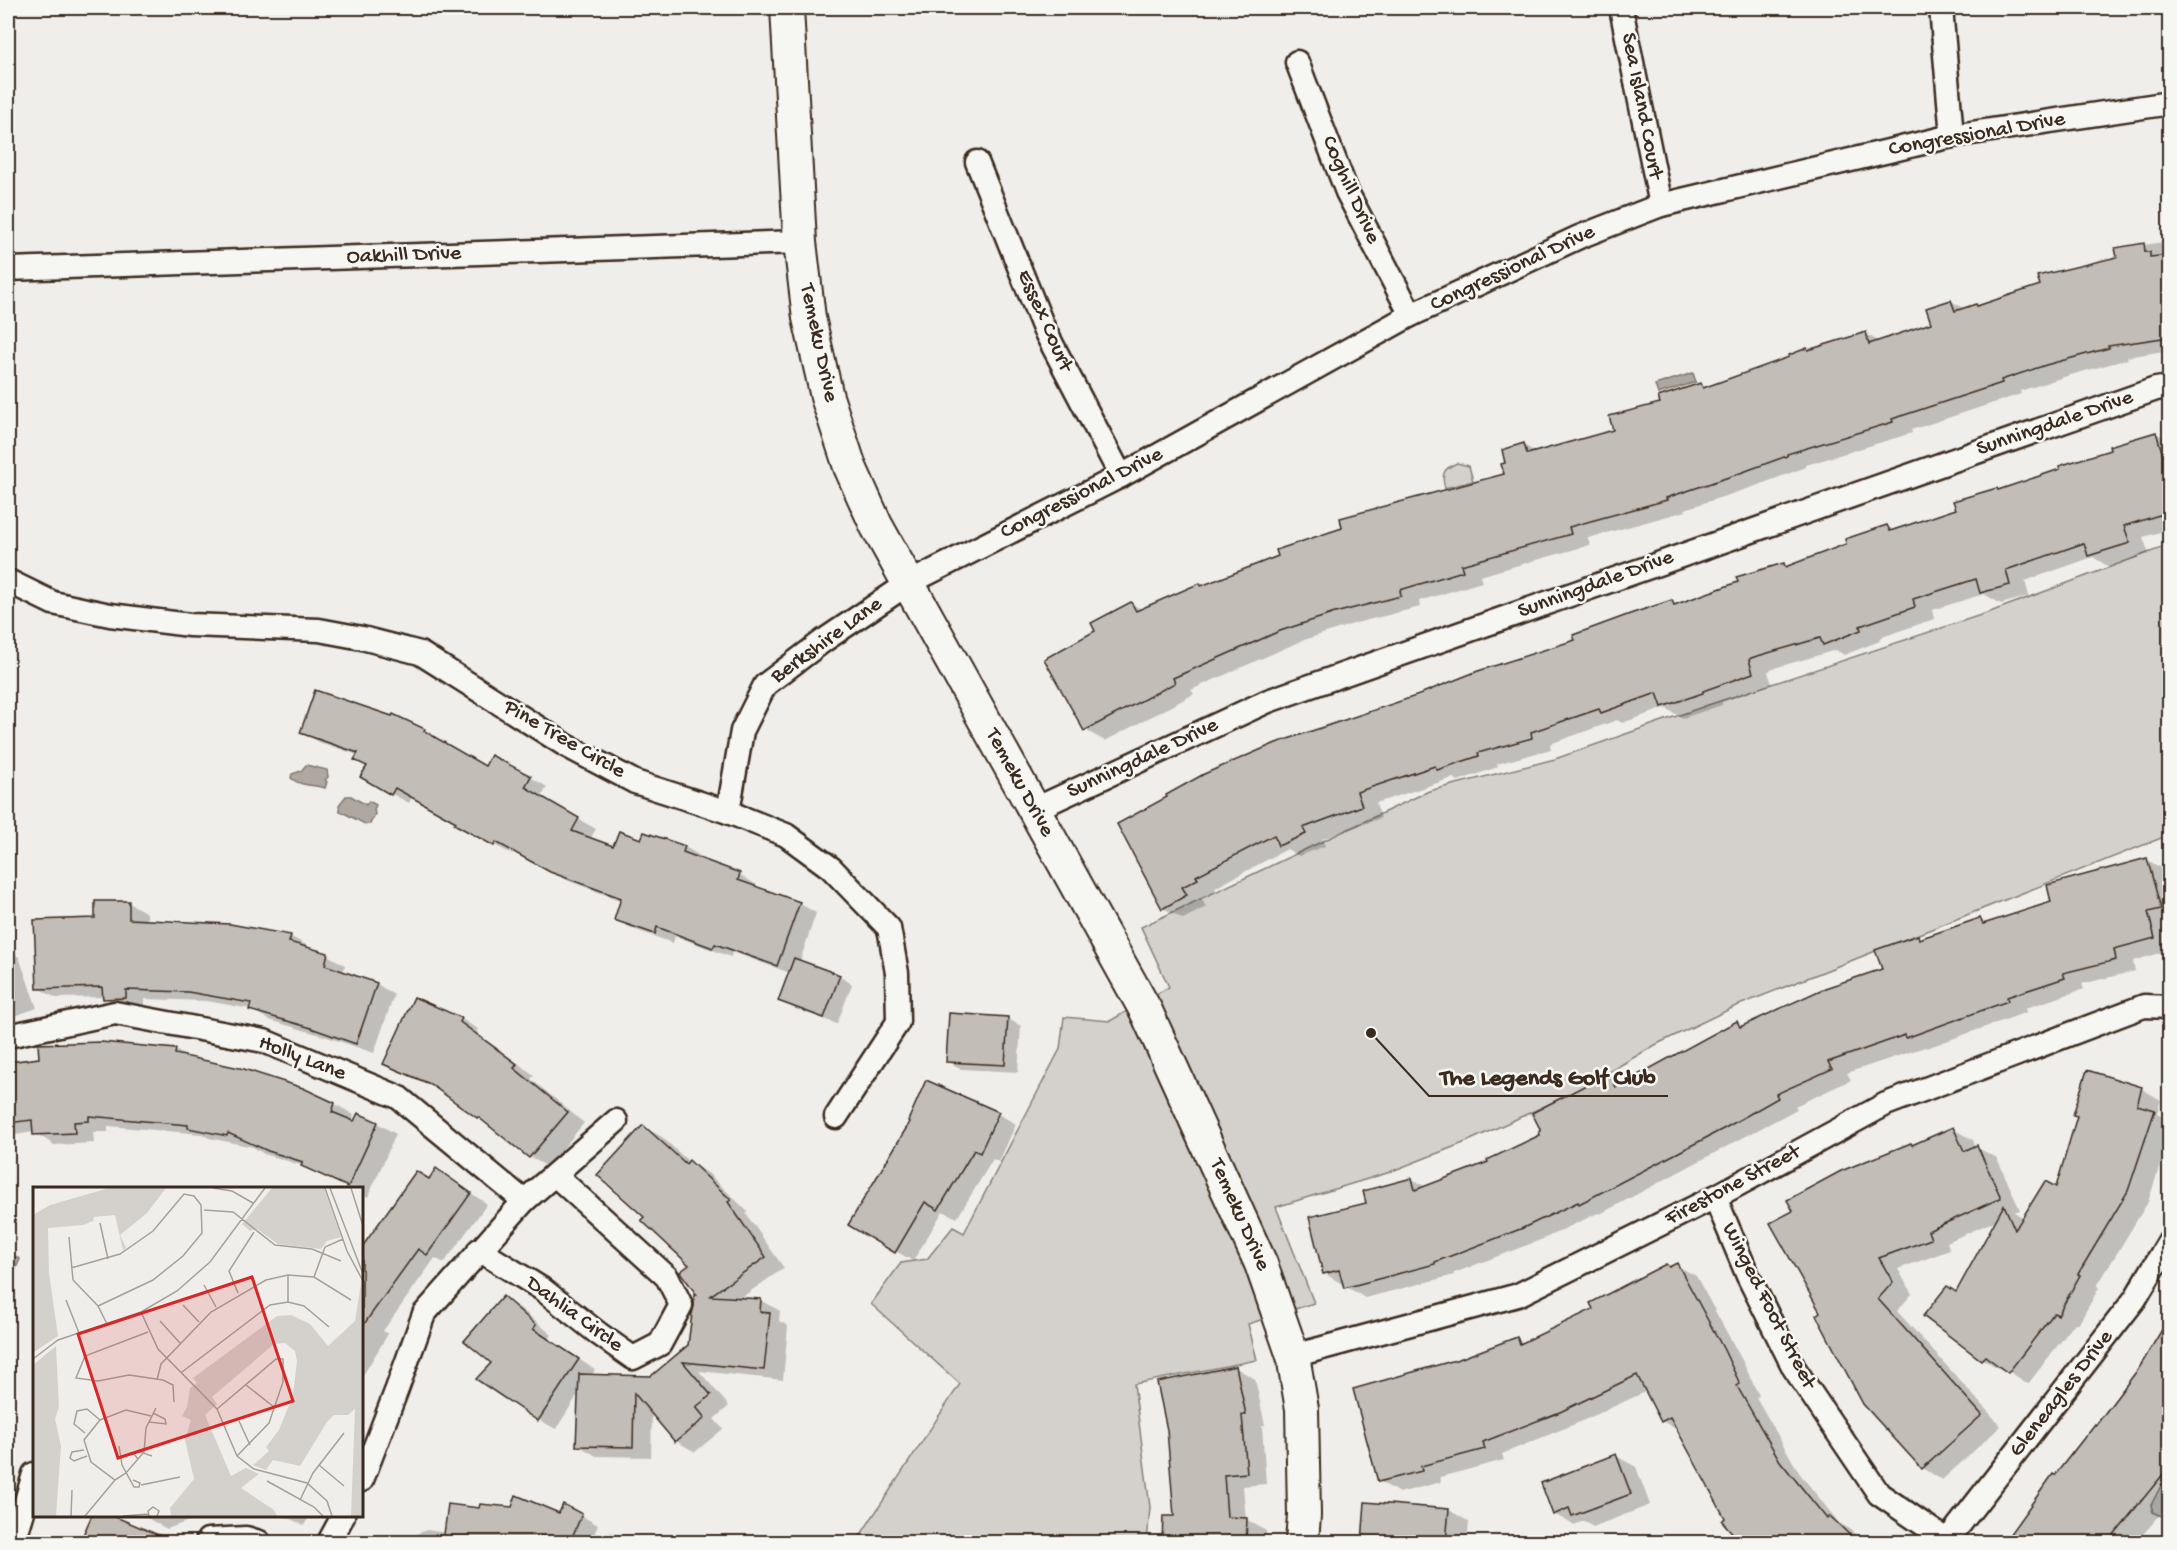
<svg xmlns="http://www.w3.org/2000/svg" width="2177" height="1550" font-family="'Gochi Hand',sans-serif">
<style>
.green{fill:#d4d1cc;stroke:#887e75;stroke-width:1.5}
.water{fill:#afa8a1;stroke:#81766d;stroke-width:1.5}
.shadow{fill:#0003}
.building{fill:#c2bdb7;stroke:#3b2a1e;stroke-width:1.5}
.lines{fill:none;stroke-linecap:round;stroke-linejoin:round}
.street-casing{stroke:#3b2a1e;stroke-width:27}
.secondary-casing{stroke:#3b2a1e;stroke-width:36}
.street{stroke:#f6f6f2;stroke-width:22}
.secondary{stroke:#f6f6f2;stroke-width:32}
.labels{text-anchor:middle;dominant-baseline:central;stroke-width:5;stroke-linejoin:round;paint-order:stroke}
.street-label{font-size:22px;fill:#3b2a1e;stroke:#f6f6f2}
.inset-road{fill:none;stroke:#a7a098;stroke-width:1.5}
.view{fill:#d62828;fill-opacity:0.15;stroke:#d62828;stroke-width:3}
.inset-edge{fill:none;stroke:#3b2a1e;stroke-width:3}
.leader{fill:none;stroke:#3b2a1e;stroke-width:2}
.callout-dot{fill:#3b2a1e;stroke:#f6f6f2;stroke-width:2}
.callout-label{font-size:24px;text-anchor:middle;font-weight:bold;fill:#3b2a1e;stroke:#f6f6f2;stroke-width:5;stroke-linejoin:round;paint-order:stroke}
</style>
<rect width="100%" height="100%" fill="#efeeea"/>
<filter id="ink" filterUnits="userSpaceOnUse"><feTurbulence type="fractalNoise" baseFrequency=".0167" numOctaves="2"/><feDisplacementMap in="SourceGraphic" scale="12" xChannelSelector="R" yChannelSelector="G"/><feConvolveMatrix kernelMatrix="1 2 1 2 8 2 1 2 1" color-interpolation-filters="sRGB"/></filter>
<g filter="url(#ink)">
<g class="green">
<path d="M1457,463L1469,466L1473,481L1445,488C1441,474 1443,469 1457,463Z"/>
<polygon points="2169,545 2169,835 1734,1007 1657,1044 1571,1094 1466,1142 1387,1173 1276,1207 1314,1303 1248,1324 1257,1360 1134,1384 1150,1507 1147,1542 856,1542 960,1384 871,1304 901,1263 927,1259 953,1227 964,1233 1060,1049 1064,1017 1110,1021 1169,987 1141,927 1429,791 1555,759 1708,705 1990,612"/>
<polygon points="2168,1479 2169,1481 2169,1512 2164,1517 2153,1512 2151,1505 2164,1480"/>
</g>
<g class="water">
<polygon points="1693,373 1696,382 1658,394 1655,385"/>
<path d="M306,765L327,770L328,777L325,780L327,782L325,788C313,784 301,787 291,778L292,774L301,771Z"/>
<polygon points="346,796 351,796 366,805 369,801 376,805 374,809 375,814 370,824 365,824 340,811 339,805"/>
<polygon points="8,1253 20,1259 8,1287"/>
</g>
<g class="shadow">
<polygon points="2170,241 2170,350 2127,357 2128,359 2067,376 2020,391 2021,394 1911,430 1912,433 1806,465 1806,467 1753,487 1685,509 1686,511 1588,538 1590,545 1480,576 1482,582 1419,601 1420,607 1356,623 1301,641 1191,690 1194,694 1105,741 1085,730 1097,632 1131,603 1142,610 1200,585 1203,587 1506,475 1524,445 1537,453 1615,431 1701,385 1707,388 1809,351 1866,334 1880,342 1933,324 1951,301 1965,309 1976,306 1979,307 2119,258 2117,249"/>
<polygon points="2156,433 2170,441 2170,529 2143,537 2149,554 2109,567 2093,557 2025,581 2029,596 2001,604 1984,594 1932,610 1934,619 1879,638 1880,641 1844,655 1836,650 1771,669 1768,672 1772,684 1722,702 1722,705 1683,718 1665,708 1622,723 1617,720 1550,744 1551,749 1497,764 1498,767 1458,781 1453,778 1376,803 1381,818 1322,839 1325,846 1299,856 1287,849 1215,888 1217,891 1201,898 1206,907 1183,919 1163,908 1119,824 1672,602 1677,605 1784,565 1789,567 1848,544 1887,526 1895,531 1957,510 1999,491"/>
<polygon points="424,730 486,768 530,777 547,787 541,798 596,829 590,839 614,848 642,841 645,833 685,847 702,857 701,861 740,875 757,885 756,888 799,903 816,913 800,961 839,976 852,984 837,1024 793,1008 780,1001 790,973 732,952 731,957 675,936 673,943 633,929 616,919 622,901 569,881 513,851 512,854 473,834 458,822 413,796 409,803 379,787 368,766 358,755 319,742 302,732"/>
<polygon points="2147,860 2167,871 2170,881 2170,919 2165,917 2170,932 2170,950 2133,961 2135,971 2082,984 2084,989 2026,1008 2027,1012 1927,1048 1925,1047 1847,1073 1851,1080 1795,1106 1797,1109 1600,1214 1598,1213 1543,1239 1454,1273 1454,1275 1365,1298 1324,1273 1368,1204 1412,1179 1426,1187 1490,1163 1542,1135 1609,1075 1625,1084 1737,1023 1743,1027 1884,970 1917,937 1922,940 1980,920 1988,924 2053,903"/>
<polygon points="129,903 147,913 147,922 290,936 308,946 307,949 327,955 345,965 343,972 377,984 394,995 374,1053 327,1037 269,1020 251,1009 207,1001 144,999 144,1008 122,1008 104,997 56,998 38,988 97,920"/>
<polygon points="8,950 19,957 37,1008 8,1018"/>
<polygon points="1007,1018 1021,1026 1018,1072 961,1069 948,1061"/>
<polygon points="461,1019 478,1029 477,1033 534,1075 531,1079 584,1123 548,1167 530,1157 488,1123 440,1090 402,1073 385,1063"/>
<polygon points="175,1050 191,1059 335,1104 354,1115 352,1122 377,1123 396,1134 368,1197 362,1194 362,1188 349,1188 304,1166 264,1154 253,1147 209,1138 202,1134 108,1126 108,1132 93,1132 94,1143 54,1145 34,1132 8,1136 8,1064 40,1059"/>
<polygon points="2142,1089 2161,1100 2157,1113 2170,1120 2170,1135 2148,1202 2097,1286 2099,1288 2078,1325 2075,1323 2028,1384 2004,1368 2002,1370 1982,1359 1925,1316 1957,1293 1997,1220 1947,1242 1950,1250 1898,1269 1912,1294 1897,1311 2001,1426 1942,1480 1923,1468 1822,1313 1914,1146 1953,1129 1973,1140 1976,1147 1997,1158 2020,1210 2014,1212 2024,1218 2057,1189"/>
<polygon points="998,1114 1016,1124 999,1162 993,1159 957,1218 943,1211 913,1261 850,1225"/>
<polygon points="644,1127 662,1137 689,1162 708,1173 748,1212 746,1214 784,1268 739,1299 761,1300 780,1311 779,1321 788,1326 783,1380 699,1371 729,1406 714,1419 723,1429 695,1452 676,1441 652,1412 651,1457 596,1456 578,1445 579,1393 556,1429 539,1420 493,1363 503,1298 520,1308 552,1335 549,1339 595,1370 591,1376 651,1378 690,1346 700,1297 691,1266 646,1217"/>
<polygon points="437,1170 487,1204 444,1263 435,1258 383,1331 388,1334 362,1377 362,1244 364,1246 430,1180"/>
<polygon points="1676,1265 1696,1276 1743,1362 1759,1396 1756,1397 1800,1474 1839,1523 1850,1529 1863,1542 1741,1542 1724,1521 1727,1519 1679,1431 1662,1421 1647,1391 1580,1422 1502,1454 1504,1460 1440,1477 1441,1482 1399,1493 1379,1481 1460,1361 1517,1339 1525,1343 1595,1309"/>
<polygon points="2168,1322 2170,1504 2136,1542 2005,1542 2053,1476 2056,1477 2097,1427 2140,1369"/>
<polygon points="1236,1368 1255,1379 1265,1425 1262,1426 1266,1484 1243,1486 1246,1519 1266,1531 1266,1542 1164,1542 1164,1517 1176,1517"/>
<polygon points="8,1370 14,1401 8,1402"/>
<polygon points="1616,1456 1636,1467 1650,1505 1593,1527 1584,1521 1574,1525 1554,1514"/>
<polygon points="1366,1503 1449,1510 1469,1522 1467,1542 1363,1542"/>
<polygon points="563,1506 598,1525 591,1542 394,1542 427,1530 446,1533 560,1515"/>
<polygon points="93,1516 163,1539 169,1542 82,1542"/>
<polygon points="146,1516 202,1516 167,1529 147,1518"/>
<polygon points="283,1516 310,1516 304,1525"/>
<polygon points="611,1532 629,1542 601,1542"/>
<polygon points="1588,1540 1611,1542 1588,1542"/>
</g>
<g class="building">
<polygon points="2144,243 2145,252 2150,252 2150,257 2169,255 2169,337 2108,346 2109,348 2046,365 2001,380 2002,383 1892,419 1893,422 1787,454 1787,456 1732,476 1666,498 1667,500 1569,527 1571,534 1461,565 1463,571 1400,590 1401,596 1335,613 1280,631 1173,678 1175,683 1084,731 1044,659 1095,631 1091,623 1131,602 1136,611 1200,583 1201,586 1278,556 1276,550 1342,528 1340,518 1504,474 1501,464 1505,463 1502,450 1524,443 1527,454 1613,430 1609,416 1660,403 1658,397 1701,383 1703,388 1789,357 1789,355 1807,348 1808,350 1866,332 1869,344 1931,323 1926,308 1951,300 1955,311 1976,304 1977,306 2040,285 2037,276 2117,257 2115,248"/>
<polygon points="2156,432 2169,475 2169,512 2124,526 2130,543 2088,556 2084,543 2006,570 2010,585 1980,593 1976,579 1913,599 1915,607 1860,626 1861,630 1823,645 1820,638 1751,658 1749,660 1753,673 1703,691 1703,693 1662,707 1657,693 1601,713 1599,709 1531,732 1532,738 1478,753 1479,756 1437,770 1435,766 1357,792 1362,806 1303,828 1306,834 1278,846 1274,835 1196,876 1198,879 1182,887 1187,895 1162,909 1117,824 1167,797 1166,795 1204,774 1276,743 1422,694 1422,693 1478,671 1575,640 1573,635 1630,614 1672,600 1674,605 1738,582 1736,577 1784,563 1785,567 1846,544 1845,539 1887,525 1890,531 1956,509 1953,501 1997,488 1998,490 2060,469 2059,466 2110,450 2109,446"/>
<polygon points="315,690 392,716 393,714 425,729 424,731 485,766 491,755 531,776 525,787 579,818 572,831 613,846 619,831 641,839 644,832 685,846 683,852 740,873 738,880 800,902 777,966 715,944 713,948 657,927 655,934 614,920 621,898 550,872 496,842 494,846 454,824 456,822 395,788 391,795 360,777 367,766 354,760 358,753 300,733"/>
<polygon points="2147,858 2161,909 2148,912 2155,938 2114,949 2116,960 2063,973 2065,978 2007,997 2008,1001 1906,1038 1905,1035 1828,1062 1832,1069 1776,1094 1778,1098 1725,1128 1579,1204 1578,1202 1523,1228 1435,1262 1435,1264 1344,1288 1339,1270 1323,1274 1309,1217 1366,1203 1363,1191 1412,1178 1415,1190 1488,1162 1487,1160 1540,1135 1539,1132 1541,1131 1532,1113 1609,1073 1616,1087 1737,1021 1740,1027 1825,988 1882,969 1875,950 1918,935 1919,939 1980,918 1983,924 2051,902 2047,885"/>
<polygon points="95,901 129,901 129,919 230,924 291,935 289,942 328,953 325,965 377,983 356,1044 308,1027 249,1010 251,1003 188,992 126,990 126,998 103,999 102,987 37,989 34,920 95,918"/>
<polygon points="794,958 840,975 824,1018 778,1001"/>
<polygon points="414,997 462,1018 460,1022 517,1064 514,1068 568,1112 529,1158 478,1117 477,1118 430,1084 383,1064"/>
<polygon points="949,1013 1008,1017 1005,1065 946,1062"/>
<polygon points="101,1042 176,1049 175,1054 244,1069 303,1088 335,1103 332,1112 354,1121 358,1113 378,1122 348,1187 301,1166 303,1162 268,1151 228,1133 227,1136 188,1128 188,1125 89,1116 89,1121 74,1122 75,1133 33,1135 32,1120 8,1123 8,1062 39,1058 38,1044"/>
<polygon points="2087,1070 2142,1087 2137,1105 2155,1110 2128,1191 2078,1274 2080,1275 2058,1315 2054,1313 2008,1373 1985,1356 1981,1360 1923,1316 1947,1286 1956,1292 2004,1205 2015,1230 2045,1181 2056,1187 2077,1116 2073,1115"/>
<polygon points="926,1080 999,1112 980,1153 974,1150 938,1210 925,1202 895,1253 848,1225 910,1122 908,1121"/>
<polygon points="643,1125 686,1164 689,1160 731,1200 728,1202 766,1257 710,1296 761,1299 760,1312 770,1313 764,1370 683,1362 711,1395 696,1407 705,1418 675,1442 634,1393 633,1447 576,1446 579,1374 651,1376 688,1345 692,1314 694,1306 694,1295 697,1295 680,1272 689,1265 641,1220 644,1217 597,1175"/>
<polygon points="1953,1127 1964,1151 1977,1145 2001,1198 1928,1231 1931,1239 1879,1258 1893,1282 1878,1299 1982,1415 1922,1469 1863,1404 1816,1315 1820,1312 1770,1223 1793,1211 1787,1200 1841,1171 1911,1143 1912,1145"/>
<polygon points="436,1168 471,1193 427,1255 418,1249 362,1327 362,1247 416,1171 429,1179"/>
<polygon points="1677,1263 1724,1350 1740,1384 1737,1386 1780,1461 1827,1519 1830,1516 1857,1542 1740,1542 1722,1521 1725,1518 1670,1417 1661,1422 1637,1375 1560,1412 1483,1442 1485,1449 1421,1466 1422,1471 1378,1482 1353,1389 1459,1359 1517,1337 1520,1344 1593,1309 1590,1303 1666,1264 1669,1267"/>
<polygon points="503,1296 536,1325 533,1329 579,1359 538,1421 476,1379 491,1363 464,1341"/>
<polygon points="2169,1318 2169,1467 2108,1542 2004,1542 2053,1474 2055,1475 2095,1424 2096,1425 2139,1368"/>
<polygon points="1236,1366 1246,1415 1242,1415 1247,1473 1224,1475 1227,1517 1247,1518 1246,1542 1162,1542 1163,1516 1174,1516 1167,1430 1157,1382"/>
<polygon points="1616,1454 1631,1494 1572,1516 1569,1508 1553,1515 1541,1483"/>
<polygon points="516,1495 559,1513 563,1504 582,1514 570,1542 443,1542 448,1504 479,1508 480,1504 512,1507"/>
<polygon points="1365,1502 1449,1509 1446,1542 1362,1542"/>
<polygon points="92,1515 111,1515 175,1542 80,1542"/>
</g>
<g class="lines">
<defs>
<g id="street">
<polyline points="1621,8 1661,205"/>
<polyline points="1941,8 1952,136"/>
<polyline points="1297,62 1347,192 1411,315"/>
<polyline points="977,162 1044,329 1121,476"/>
<polyline points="8,269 800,242"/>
<polyline points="8,581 53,603 110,615 190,625 319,630 362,638 420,653 567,746 635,782 728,812 786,835 831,868 889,928 897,973 898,1022 836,1117"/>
<polyline points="1033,810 1268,701 2156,389 2170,387"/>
<polyline points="728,812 742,731 765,685 823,641 909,583 1121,476 1411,315 1579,237 1661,205 1952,136 2170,103"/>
<polyline points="8,1036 115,1013 264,1041 398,1097 524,1201"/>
<polyline points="1715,1197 1748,1276 1794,1368 1879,1494 1948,1541"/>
<polyline points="479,1250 542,1289 599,1334 633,1358 660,1344 681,1305 667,1277 555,1175"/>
<polyline points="1293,1356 1518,1295 1715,1197 1886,1104 2144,1006 2170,1007"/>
<polyline points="362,1480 397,1389 424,1314 524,1201 616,1121"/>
<polyline points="14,1542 34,1474"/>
<polyline points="207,1542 208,1540 246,1538 259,1542"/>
<polyline points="329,1542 343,1516"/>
<polyline points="1946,1542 2135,1299 2170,1240"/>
</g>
<polyline id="secondary" points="787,8 800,242 809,318 827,397 850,467 876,525 1146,1011 1261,1264 1293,1356 1302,1409 1304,1515 1302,1542"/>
</defs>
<use href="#street" class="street-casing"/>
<use href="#secondary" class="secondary-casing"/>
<use href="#street" class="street"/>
<use href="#secondary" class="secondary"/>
</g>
</g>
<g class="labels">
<g class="street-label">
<text transform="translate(1641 106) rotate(79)">Sea Island Court</text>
<text transform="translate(1977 135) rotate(-10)">Congressional Drive</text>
<text transform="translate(1350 190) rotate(66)">Coghill Drive</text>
<text transform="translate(404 256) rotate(-2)">Oakhill Drive</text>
<text transform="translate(1513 269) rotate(-25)">Congressional Drive</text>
<text transform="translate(1044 321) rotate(66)">Essex Court</text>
<text transform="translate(818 343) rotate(78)">Temeku Drive</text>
<text transform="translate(2055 424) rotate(-19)">Sunningdale Drive</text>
<text transform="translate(1082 494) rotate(-27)">Congressional Drive</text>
<text transform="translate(1596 585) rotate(-20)">Sunningdale Drive</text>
<text transform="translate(827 641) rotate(-36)">Berkshire Lane</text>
<text transform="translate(564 740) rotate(30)">Pine Tree Circle</text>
<text transform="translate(1143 759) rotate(-25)">Sunningdale Drive</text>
<text transform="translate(1019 783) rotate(61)">Temeku Drive</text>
<text transform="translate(302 1059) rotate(21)">Holly Lane</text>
<text transform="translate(1733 1186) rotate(-28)">Firestone Street</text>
<text transform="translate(1239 1215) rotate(66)">Temeku Drive</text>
<text transform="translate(1768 1306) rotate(63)">Winged Foot Street</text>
<text transform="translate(574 1315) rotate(36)">Dahlia Circle</text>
<text transform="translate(2062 1394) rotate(-52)">Gleneagles Drive</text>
</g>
</g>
<g transform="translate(33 1187)">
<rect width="330" height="330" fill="#efeeea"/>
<path d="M76,1H133L114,26L87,48L93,61L90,63L82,28L61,30L60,34L50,38L15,41L16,86L25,149L1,165L0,28L17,18ZM239,1H291L308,50L294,54L288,62L245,57L224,42L217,44L209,37ZM328,97L330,329H318L322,222L315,228H301L294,235L267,279L240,273L233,283L220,278L236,264L233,260L246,243L260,208L264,174L262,164L252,156L241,157L179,210L184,217L172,228L198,289L213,281L226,287L208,301L241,323L244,329H138L137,321L161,292L152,253L158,233L149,229L154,220L157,201L164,196L160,191L244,129L258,128L277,137L295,159L322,134ZM23,159L26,220L22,232L28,259L23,329H0V178Z" fill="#d4d1cc"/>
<path class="inset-road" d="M180,1L199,4L220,16M292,1L314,64L330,94M297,1L330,87M318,1L330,39M171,23L200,25L242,58L279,62L308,74M67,36L75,72M36,50L40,93L65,119L74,137M38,81L87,67L120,44L151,7L161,9L168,18L169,46L150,69L120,93L65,119M255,88V115M281,90L292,60L310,52M171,98L183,120M205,106L196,84L221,45M33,113L46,146M150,118L166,135M108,125L125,162L184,222L204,269L221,282L274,296L294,314L299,329M127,134L147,156M115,145L52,169L43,191L65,194L96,188L130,193L140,198L141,215M0,172L25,153L108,125L144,104L177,75L232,1M149,185L237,118L255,115L271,119L296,140M124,193L128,177L178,125L233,93L255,88L281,90L318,113M213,198L241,220M184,222L243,172H250V195L236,236L204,269M118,229L93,223L67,233L51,253L58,275L82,293L93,286L111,265L113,241L123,221M206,234L217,258M116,235L133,237L132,232L120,226M52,246L41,237L44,224L54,222L67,233M86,259L89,278L101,300H106L107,296L100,293M51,263L39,265L37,271L41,274L54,269M105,272L101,267L105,264L119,269M286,278L311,299M234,294L281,320L290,329M108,298L147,290M267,313L280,286L311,246M38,329L39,303M52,329L82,293M90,329L115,327M116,329L115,324L120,320L126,324L124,329"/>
<path class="view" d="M219,90L260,214L85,271L45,147Z"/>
<rect width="330" height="330" class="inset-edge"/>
</g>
<path class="leader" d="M1371 1033L1429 1096H1668"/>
<circle class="callout-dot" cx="1371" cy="1033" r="6"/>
<g class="callout-label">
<text x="1548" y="1084">The Legends Golf Club</text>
</g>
<rect width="2177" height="1550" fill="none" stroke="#f6f6f2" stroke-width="30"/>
<rect x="15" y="15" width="2147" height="1520" fill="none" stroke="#3b2a1e" stroke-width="2" filter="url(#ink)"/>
</svg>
